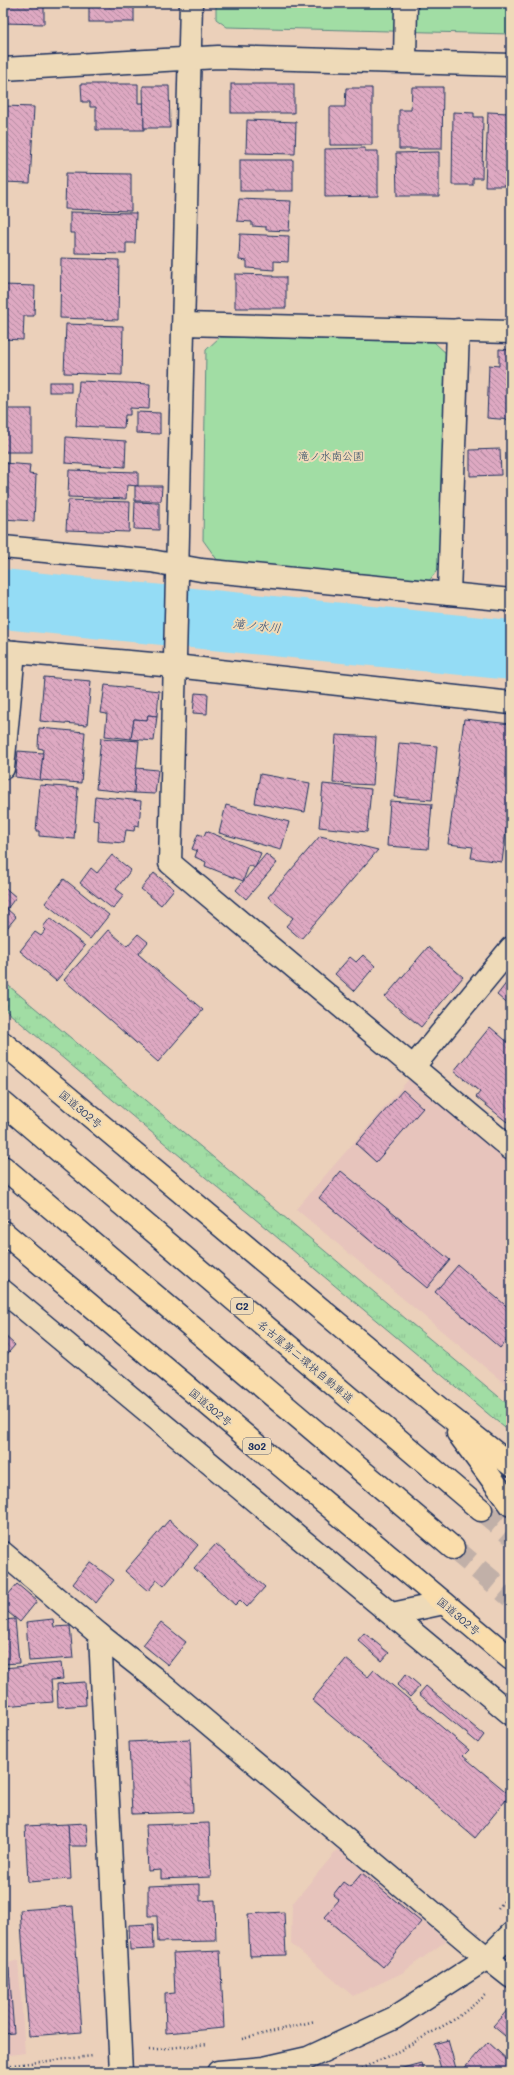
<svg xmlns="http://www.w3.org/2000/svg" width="514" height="2075" font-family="Mali,'Klee One',sans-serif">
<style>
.built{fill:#e7c4bc}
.grass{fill:url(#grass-tufts);stroke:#5e8681}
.green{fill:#a1dda4;stroke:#5e8681}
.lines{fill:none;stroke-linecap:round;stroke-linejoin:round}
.river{stroke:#94dcf5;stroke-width:60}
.building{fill:url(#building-back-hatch);stroke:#1b2f5e}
.highway-tunnel{stroke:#c1b0a8;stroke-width:22;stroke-dasharray:22 11;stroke-linecap:butt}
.minor-casing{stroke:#1b2f5e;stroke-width:25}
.highway-casing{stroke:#1b2f5e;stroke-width:25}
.path{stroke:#1b2f5e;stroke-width:2.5;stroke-dasharray:1 3;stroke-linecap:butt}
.minor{stroke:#eedab8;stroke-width:22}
.highway{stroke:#faddab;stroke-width:22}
.labels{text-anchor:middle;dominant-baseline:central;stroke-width:4;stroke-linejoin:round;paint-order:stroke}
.shield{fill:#eedab8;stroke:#5a6279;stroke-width:1}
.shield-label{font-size:10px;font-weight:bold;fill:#1b2f5e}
.park-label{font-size:11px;fill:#2f4968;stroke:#eedab8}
.street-label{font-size:11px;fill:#1b2f5e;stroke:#eedab8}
.water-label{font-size:12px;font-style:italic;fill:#2d4975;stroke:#eedab8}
</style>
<defs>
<pattern id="grass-tufts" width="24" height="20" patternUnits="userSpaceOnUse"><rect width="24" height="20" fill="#a1dda4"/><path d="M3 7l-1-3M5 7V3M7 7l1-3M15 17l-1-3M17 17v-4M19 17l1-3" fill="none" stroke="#8abe90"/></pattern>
<pattern id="building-back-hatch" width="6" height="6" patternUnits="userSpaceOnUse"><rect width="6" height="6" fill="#dea9c2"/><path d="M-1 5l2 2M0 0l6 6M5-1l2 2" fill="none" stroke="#b38aa1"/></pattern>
</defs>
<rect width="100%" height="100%" fill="#ebd0ba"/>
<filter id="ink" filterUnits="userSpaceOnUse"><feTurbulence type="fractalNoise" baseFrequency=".025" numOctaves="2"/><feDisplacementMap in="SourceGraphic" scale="8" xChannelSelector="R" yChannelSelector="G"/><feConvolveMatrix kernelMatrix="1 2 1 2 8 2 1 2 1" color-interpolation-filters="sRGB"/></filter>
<g filter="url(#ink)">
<g class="built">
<polygon points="409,1079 511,1164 511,1389 296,1209"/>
<polygon points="338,1849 446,1941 402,1973 353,1996 291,1944 292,1904"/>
<polygon points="18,1960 25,2053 3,2056 3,1965"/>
</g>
<polygon class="grass" points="3,981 511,1407 511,1433 3,1008"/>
<g class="green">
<polygon points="216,3 511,3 511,34 227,27 216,19"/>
<polygon points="220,337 434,342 450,357 443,563 428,582 218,561 203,540 206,350"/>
</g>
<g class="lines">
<polyline class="river" points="3,599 511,650"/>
</g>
<g class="building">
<polygon points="3,3 44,3 44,24 3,23"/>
<rect x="89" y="3" width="45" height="19"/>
<polygon points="81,84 138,84 138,103 144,103 144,130 96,130 96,107 90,107 90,102 82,102"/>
<rect x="231" y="84" width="63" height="29"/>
<polygon points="143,86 169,86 170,128 144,128"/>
<polygon points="412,87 443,87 442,149 399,149 399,110 411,110"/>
<polygon points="346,88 372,88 372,145 330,145 330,107 345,107"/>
<polygon points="3,106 34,107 30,183 3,182"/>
<polygon points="453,112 474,113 474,117 483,117 482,178 473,178 473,185 452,185"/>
<polygon points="488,112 508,113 508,117 511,118 511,179 505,179 505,186 485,186"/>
<polygon points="247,120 296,122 295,154 246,153"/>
<polygon points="365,148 365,151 378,151 378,196 325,197 325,149"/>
<polygon points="439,152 439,196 397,196 396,153"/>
<rect x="240" y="160" width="53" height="31"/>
<polygon points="66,173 131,174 131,211 65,209"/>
<polygon points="239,199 291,201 289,231 266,230 266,227 252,226 252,222 237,221"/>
<polygon points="70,212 136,213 135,243 126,243 126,254 75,253 75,233 70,233"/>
<polygon points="240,234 289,236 288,262 274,261 274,270 247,268 247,261 239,260"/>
<polygon points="61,258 119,260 118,320 60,318"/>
<polygon points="235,274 273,275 273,277 286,277 286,308 235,308"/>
<polygon points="3,285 35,286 34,316 24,316 23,340 3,339"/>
<polygon points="66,324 123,326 122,375 64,373"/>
<polygon points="499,349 511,350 511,420 487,418 489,365 499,366"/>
<polygon points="79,381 150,384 149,409 130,408 130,415 125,415 124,428 76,426"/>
<rect x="49" y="382" width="22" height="10"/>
<rect x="3" y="409" width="29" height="43"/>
<polygon points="136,412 160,413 160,434 136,433"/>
<polygon points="66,437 126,441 125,467 65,463"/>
<polygon points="500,449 501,475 470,476 470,450"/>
<polygon points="3,463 30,465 29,474 36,475 34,521 3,519"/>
<polygon points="69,470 138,472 138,486 127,485 126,499 68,497"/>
<polygon points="135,486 162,486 161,501 135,501"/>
<polygon points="68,500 130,502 129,532 66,530"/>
<polygon points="135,502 159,503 159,530 134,529"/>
<polygon points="44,677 91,681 87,725 40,721"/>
<polygon points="105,685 159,691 157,716 148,715 147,720 134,719 131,739 105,736 107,714 101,713"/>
<polygon points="195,693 208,694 207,714 193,713"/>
<polygon points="148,715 157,716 154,741 131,739 134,719 147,720"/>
<polygon points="464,719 511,724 511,791 502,862 471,858 473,847 448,844"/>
<polygon points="39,728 85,732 81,783 40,780 43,749 38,748"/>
<polygon points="336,735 376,737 373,785 333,783"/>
<polygon points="101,738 139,741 134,793 96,789"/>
<polygon points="399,743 437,746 432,800 394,797"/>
<polygon points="18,751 43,753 40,780 15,777"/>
<polygon points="136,768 158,770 155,794 134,793"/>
<polygon points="260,774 310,783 305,812 255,803"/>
<polygon points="323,784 371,789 367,832 319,827"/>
<polygon points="40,785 78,788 74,839 39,836 39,831 36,831"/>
<polygon points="95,796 141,801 139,826 135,825 134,831 126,830 124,843 98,841 99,821 93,820"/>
<polygon points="390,801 432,804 428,849 387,846"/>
<polygon points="226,805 289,822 281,850 219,833"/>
<polygon points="206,831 261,853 255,868 249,865 243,881 205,866 206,862 195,857 197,851 192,849 198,834 204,836"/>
<polygon points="320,836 378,850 301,939 286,926 293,918 268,897"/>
<polygon points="266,854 277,863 246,899 236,890"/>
<polygon points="112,855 131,870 116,889 124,895 113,909 80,883 91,868 97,873"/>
<polygon points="154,873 174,889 161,905 141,889"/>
<polygon points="64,879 109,915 90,939 45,903"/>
<polygon points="3,886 16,897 7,909 16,917 3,933"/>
<polygon points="50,918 85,946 56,981 20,951 35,932 41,936 46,930 43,927"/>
<polygon points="108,930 127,946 138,934 148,942 138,954 203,1010 158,1062 64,980"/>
<polygon points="428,947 463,977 421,1027 385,997"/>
<polygon points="363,955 375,966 354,991 335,974 350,957 356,962"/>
<polygon points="511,977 511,1007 497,995"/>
<polygon points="490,1027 511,1045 511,1090 509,1093 511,1095 511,1117 507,1122 476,1097 480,1092 454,1071"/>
<polygon points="403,1090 423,1108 376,1162 356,1144"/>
<polygon points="341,1171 450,1260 427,1288 319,1198"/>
<polygon points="458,1265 511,1310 511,1335 500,1348 435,1292"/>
<polygon points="3,1334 15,1345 3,1359"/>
<polygon points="169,1520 198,1545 164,1586 157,1580 148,1591 125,1571"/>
<polygon points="216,1544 265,1587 247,1607 240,1600 235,1605 194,1568"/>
<polygon points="90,1562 114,1580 96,1603 73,1584"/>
<polygon points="17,1584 37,1601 20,1622 3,1608 3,1601"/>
<polygon points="15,1619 19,1663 3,1664 3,1620"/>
<polygon points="53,1619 54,1627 70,1626 73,1658 29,1661 26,1622"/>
<polygon points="161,1622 186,1642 168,1665 143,1645"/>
<polygon points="364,1633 389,1653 382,1661 358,1640"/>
<polygon points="346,1659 368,1677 374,1670 469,1750 463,1756 510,1795 475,1838 312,1700"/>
<polygon points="61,1663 63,1679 51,1680 53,1702 3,1706 3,1668"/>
<polygon points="406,1674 420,1686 410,1697 397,1685"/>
<polygon points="85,1682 86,1705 58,1707 57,1684"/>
<polygon points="426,1686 484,1735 478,1743 419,1694"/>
<polygon points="190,1739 193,1812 132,1814 129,1742"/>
<polygon points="86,1823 88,1846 69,1846 68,1824"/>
<polygon points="209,1823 211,1877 161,1879 161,1870 148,1871 146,1825"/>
<polygon points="68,1824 71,1879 28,1882 25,1826"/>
<polygon points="362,1873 421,1922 383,1967 324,1917 339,1900 333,1895 343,1882 350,1887"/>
<polygon points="200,1884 200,1901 215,1900 216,1941 158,1942 157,1916 148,1916 148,1886"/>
<polygon points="73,1906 82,2032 29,2036 20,1910"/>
<polygon points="284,1912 286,1955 250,1956 248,1914"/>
<polygon points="153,1924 154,1949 130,1950 129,1925"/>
<polygon points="220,1951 224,2028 166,2033 165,1994 175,1993 173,1953"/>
<polygon points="9,1968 14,2033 3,2034 3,1970"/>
<polygon points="511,2006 511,2041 493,2026"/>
<polygon points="448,2040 457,2072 442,2072 434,2044"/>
<polygon points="488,2042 511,2063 511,2072 461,2072"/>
<polygon points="421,2063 423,2072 388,2072"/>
</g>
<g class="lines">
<g class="highway-tunnel">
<polyline points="481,1510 511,1535"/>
<polyline points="453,1548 511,1597"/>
</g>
<defs>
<g id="minor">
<polyline points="191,3 170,863 511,1149"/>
<polyline points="405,61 406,3"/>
<polyline points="3,69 218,57 511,65"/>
<polyline points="184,324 511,332"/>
<polyline points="3,547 151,561 201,570 511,600"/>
<polyline points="449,594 458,330"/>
<polyline points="3,651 175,666 511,703"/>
<polyline points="3,768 14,652"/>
<polyline points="414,1066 511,948"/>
<polyline points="3,1291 511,1714"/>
<polyline points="3,1553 100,1635 153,1677 487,1958 511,1977"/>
<polyline points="392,1614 444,1603"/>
<polyline points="100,1635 121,2072"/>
<polyline points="218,2072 264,2068 308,2058 394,2018 487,1958 511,1934"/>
</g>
<g id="highway">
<polyline points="3,1043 440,1409 511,1465"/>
<polyline points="3,1103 481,1510"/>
<polyline points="3,1167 453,1548"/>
<polyline points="3,1232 511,1659"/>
<polyline points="458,1433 511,1505"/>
</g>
</defs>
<use href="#minor" class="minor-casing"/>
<use href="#highway" class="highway-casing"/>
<g class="path">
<polyline points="498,1908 511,1893"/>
<polyline points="242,2039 315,2021"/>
<polyline points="149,2050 207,2044"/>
<polyline points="3,2066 93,2056"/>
<polyline points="354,2072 399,2051 457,2018 486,1995"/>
</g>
<use href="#minor" class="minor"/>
<use href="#highway" class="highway"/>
</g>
</g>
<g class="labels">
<g class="shield">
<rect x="231" y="1298" width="22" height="16" rx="3"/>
<rect x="243" y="1438" width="28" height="16" rx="3"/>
</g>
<g class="shield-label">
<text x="242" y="1306">C2</text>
<text x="257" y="1446">302</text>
</g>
<g class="park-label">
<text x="331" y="455">滝ノ水南公園</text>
</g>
<g class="street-label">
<text transform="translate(81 1109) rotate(40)">国道302号</text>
<text transform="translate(306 1361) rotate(40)">名古屋第二環状自動車道</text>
<text transform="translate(211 1407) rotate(40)">国道302号</text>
<text transform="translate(459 1616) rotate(40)">国道302号</text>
</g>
<g class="water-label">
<text transform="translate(257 625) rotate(6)">滝ノ水川</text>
</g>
</g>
<rect width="514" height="2075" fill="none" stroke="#eedab8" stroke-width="16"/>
<rect x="8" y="8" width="498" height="2059" fill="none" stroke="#1b2f5e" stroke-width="1.5" filter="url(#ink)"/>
</svg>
